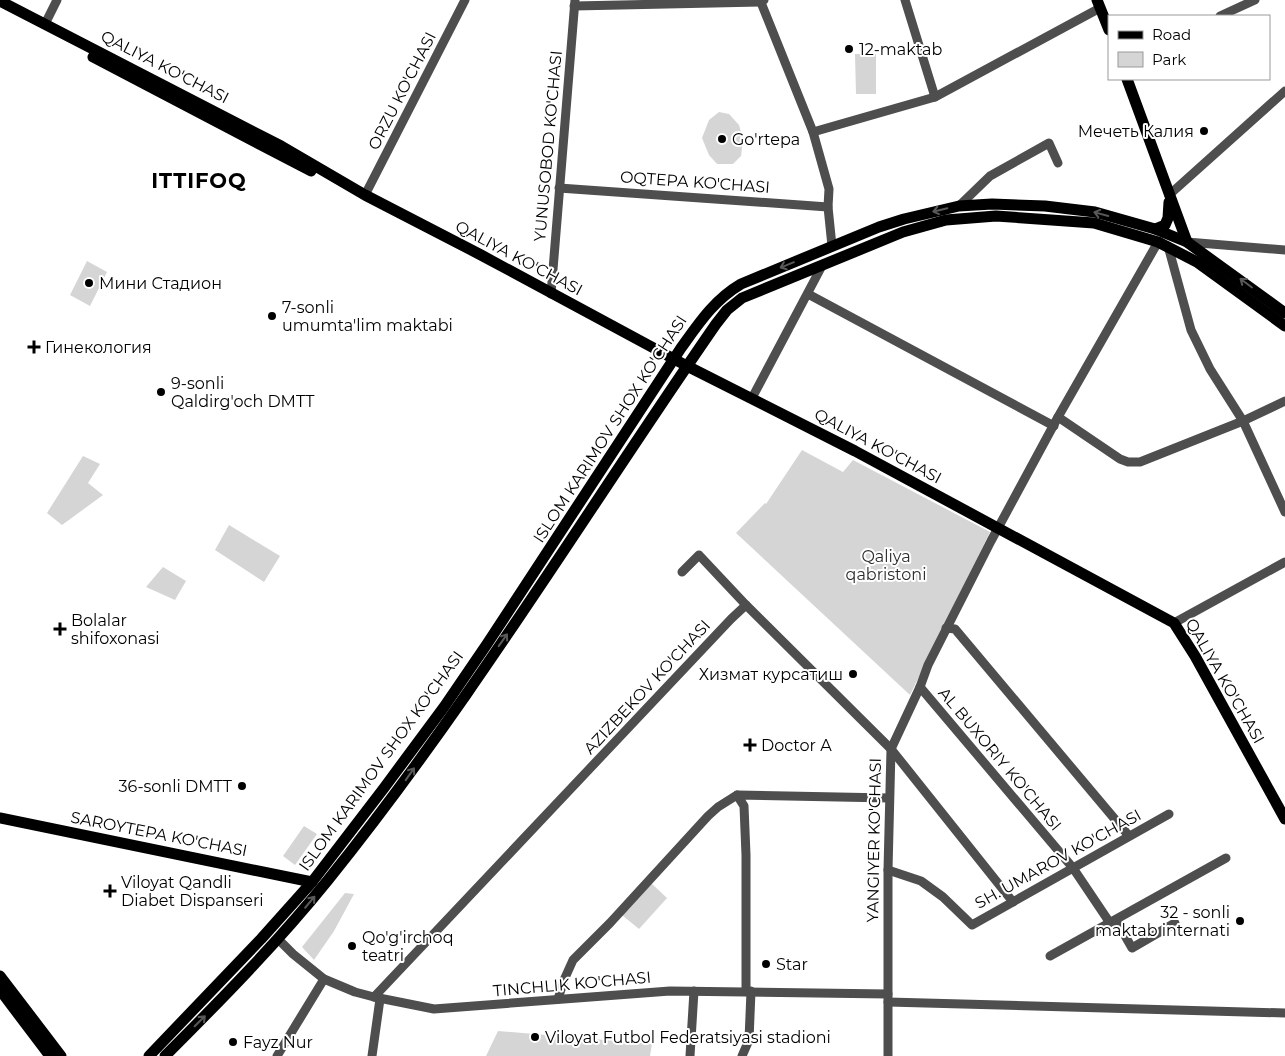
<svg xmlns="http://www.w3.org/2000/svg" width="1285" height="1056" font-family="Montserrat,sans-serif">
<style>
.green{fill:#d5d5d5}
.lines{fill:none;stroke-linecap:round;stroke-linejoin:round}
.minor{stroke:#4e4e4e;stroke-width:9}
.major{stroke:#000;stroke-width:11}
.oneway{stroke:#595959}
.poi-dot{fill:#000;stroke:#fff;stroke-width:2}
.labels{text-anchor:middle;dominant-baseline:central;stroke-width:4;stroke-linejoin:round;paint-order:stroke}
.poi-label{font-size:16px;fill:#000;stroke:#fff;text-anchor:start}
.street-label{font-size:16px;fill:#000;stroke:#fff}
.park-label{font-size:16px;fill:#2c2c2c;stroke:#fff}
.district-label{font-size:21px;font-weight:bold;letter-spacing:1px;fill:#000;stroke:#fff}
</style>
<rect width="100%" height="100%" fill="#fff"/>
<g class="green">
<polygon points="855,54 876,54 876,94 856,94"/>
<polygon points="719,112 729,114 739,125 743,140 741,156 733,164 717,164 709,155 702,138 709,120"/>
<polygon points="87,261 107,272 90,306 70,295"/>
<polygon points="802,450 843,472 853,460 990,532 910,695 736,533 765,503 766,504"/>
<polygon points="83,456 100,464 88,483 103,495 62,525 47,513"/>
<polygon points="229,525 280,556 264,582 215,550"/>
<polygon points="163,567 186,581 175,600 146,587"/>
<polygon points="304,826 317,834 295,865 283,856"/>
<polygon points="651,883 667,898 639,929 622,915"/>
<polygon points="345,893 354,894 334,931 314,960 302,947"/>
<polygon points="498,1031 652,1044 650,1056 486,1056"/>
</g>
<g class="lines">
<g class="minor">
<polyline points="760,0 813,132 829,189 828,207 832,246"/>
<polyline points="905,0 935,97"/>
<polyline points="574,6 760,2 764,0"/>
<polyline points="1220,16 1255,0"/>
<polyline points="45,24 57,0"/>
<polyline points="813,132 935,97 1100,8"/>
<polyline points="559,188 828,207"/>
<polyline points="365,195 465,0"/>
<polyline points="1169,195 1285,91"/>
<polyline points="959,206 990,176 1049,143 1058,163"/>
<polyline points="1187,242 1285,250"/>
<polyline points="1168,246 1191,330 1210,369 1243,421 1285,512"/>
<polyline points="551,294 575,0"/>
<polyline points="808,294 1054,426"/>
<polyline points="752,398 823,264"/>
<polyline points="1058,417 1120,459 1128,462 1140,462 1243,421 1285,401"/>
<polyline points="682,572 699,555 746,605"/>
<polyline points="1174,623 1285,562"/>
<polyline points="946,628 955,629 1129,836"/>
<polyline points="920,687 1073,868 1110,923"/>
<polyline points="888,870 921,881 943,897 972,925 1169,814"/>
<polyline points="1116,920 1132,948 1175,923"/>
<polyline points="278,939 293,954 324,979 355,992 374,997 434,1009 670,991 888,994"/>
<polyline points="1050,956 1226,858"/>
<polyline points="746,991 746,855 744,806 737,795 889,798"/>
<polyline points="374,997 731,619 746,605 891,749 1013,902"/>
<polyline points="558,999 564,980 573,960 610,923 708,816 718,807 737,795"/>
<polyline points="888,1002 1285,1013"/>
<polyline points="277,1056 324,979"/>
<polyline points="372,1056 380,999"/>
<polyline points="690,1056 694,991"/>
<polyline points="742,1056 749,1040 751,991"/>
<polyline points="888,1056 888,870 891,749 920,687 928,665 991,541 1058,417 1158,242"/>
</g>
<g class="major">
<polyline points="1097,0 1109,30"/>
<polyline points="0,1 281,146 365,195 481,255 687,366 855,451 1174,623 1195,656 1285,819"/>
<polyline points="93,57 311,171"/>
<polyline points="1127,79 1187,242"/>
<polyline points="1155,229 1165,225 1168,218 1169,202"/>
<polyline points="0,818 312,882"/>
<polyline points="0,976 61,1056"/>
<polyline points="0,990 50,1056"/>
<path d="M149,1056L261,939L312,882L384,788L444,707L487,644L681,348C699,323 714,300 741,284L879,227L904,219L959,206L992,204L1045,206L1095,212L1155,229L1187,242L1285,313"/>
<path d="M165,1056C222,999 278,942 328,880C470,704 587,510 716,324L727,310L742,298L903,232L946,220L996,216L1094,223L1158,242L1197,262L1285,326"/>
</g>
</g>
<defs><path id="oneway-shaft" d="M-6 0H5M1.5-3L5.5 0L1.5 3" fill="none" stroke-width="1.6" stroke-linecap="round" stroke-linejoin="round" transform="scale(1.25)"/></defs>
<g class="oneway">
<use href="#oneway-shaft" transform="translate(940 210) rotate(167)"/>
<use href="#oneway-shaft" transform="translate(1101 214) rotate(-165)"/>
<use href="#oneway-shaft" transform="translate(787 265) rotate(158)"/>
<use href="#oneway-shaft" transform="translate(1246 283) rotate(-143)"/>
<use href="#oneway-shaft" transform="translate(503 640) rotate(-55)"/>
<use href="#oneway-shaft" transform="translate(410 774) rotate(-55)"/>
<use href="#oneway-shaft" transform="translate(310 902) rotate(-50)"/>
<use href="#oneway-shaft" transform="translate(200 1021) rotate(-45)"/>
</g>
<g class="poi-dot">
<circle cx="849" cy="49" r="5"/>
<circle cx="1204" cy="131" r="5"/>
<circle cx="722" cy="139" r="5"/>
<circle cx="89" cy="283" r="5"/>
<circle cx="272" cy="316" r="5"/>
<path d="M31.5 339.5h5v5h5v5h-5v5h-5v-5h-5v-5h5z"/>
<circle cx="161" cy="392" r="5"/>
<path d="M57.5 621.5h5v5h5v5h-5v5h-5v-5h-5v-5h5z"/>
<circle cx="853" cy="674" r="5"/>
<path d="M747.5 737.5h5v5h5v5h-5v5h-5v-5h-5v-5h5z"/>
<circle cx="242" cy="786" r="5"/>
<path d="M107.5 883.5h5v5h5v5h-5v5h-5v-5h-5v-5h5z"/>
<circle cx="1240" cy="921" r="5"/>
<circle cx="352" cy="946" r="5"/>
<circle cx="766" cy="964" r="5"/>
<circle cx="535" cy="1037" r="5"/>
<circle cx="233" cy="1042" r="5"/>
</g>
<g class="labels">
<g class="poi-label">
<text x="859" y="49">12-maktab</text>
<text x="1194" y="131" text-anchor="end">Мечеть Калия</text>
<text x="732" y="139">Go'rtepa</text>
<text x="99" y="283">Мини Стадион</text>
<text x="282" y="307">7-sonli<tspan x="282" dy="18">umumta'lim maktabi</tspan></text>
<text x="45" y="347">Гинекология</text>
<text x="171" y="383">9-sonli<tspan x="171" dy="18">Qaldirg'och DMTT</tspan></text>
<text x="71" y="620">Bolalar<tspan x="71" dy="18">shifoxonasi</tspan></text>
<text x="843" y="674" text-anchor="end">Хизмат курсатиш</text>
<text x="761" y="745">Doctor A</text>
<text x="232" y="786" text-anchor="end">36-sonli DMTT</text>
<text x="121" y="882">Viloyat Qandli<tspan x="121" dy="18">Diabet Dispanseri</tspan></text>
<text x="1230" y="912" text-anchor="end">32 - sonli<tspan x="1230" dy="18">maktab internati</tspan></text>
<text x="362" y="937">Qo'g'irchoq<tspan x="362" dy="18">teatri</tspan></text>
<text x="776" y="964">Star</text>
<text x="545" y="1037">Viloyat Futbol Federatsiyasi stadioni</text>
<text x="243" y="1042">Fayz Nur</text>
</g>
<g class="street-label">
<text transform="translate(165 67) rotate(27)">QALIYA KO'CHASI</text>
<text transform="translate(402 91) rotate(-63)">ORZU KO'CHASI</text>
<text transform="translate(548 146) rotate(-85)">YUNUSOBOD KO'CHASI</text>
<text transform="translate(695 182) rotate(4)">OQTEPA KO'CHASI</text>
<text transform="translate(519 258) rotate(28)">QALIYA KO'CHASI</text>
<text transform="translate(610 429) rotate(-57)">ISLOM KARIMOV SHOX KO'CHASI</text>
<text transform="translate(878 446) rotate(28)">QALIYA KO'CHASI</text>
<text transform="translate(1225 681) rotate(60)">QALIYA KO'CHASI</text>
<text transform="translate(647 687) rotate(-47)">AZIZBEKOV KO'CHASI</text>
<text transform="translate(1000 759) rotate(50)">AL BUXORIY KO'CHASI</text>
<text transform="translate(381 761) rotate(-54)">ISLOM KARIMOV SHOX KO'CHASI</text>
<text transform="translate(159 834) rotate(11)">SAROYTEPA KO'CHASI</text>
<text transform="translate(874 840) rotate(-89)">YANGIYER KO'CHASI</text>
<text transform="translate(1058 859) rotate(-29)">SH. UMAROV KO'CHASI</text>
<text transform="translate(572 984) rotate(-5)">TINCHLIK KO'CHASI</text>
</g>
<g class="park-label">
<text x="886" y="556">Qaliya<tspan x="886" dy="18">qabristoni</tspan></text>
</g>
<g class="district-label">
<text x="199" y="180">ITTIFOQ</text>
</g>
</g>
<rect x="1108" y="15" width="162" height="65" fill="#ffffff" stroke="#999999"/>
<rect x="1118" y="31" width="25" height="8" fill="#000000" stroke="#999999"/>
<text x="1152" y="40" font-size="15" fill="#000000">Road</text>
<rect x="1118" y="52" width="25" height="15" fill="#d5d5d5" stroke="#999999"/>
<text x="1152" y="65" font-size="15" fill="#000000">Park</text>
</svg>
